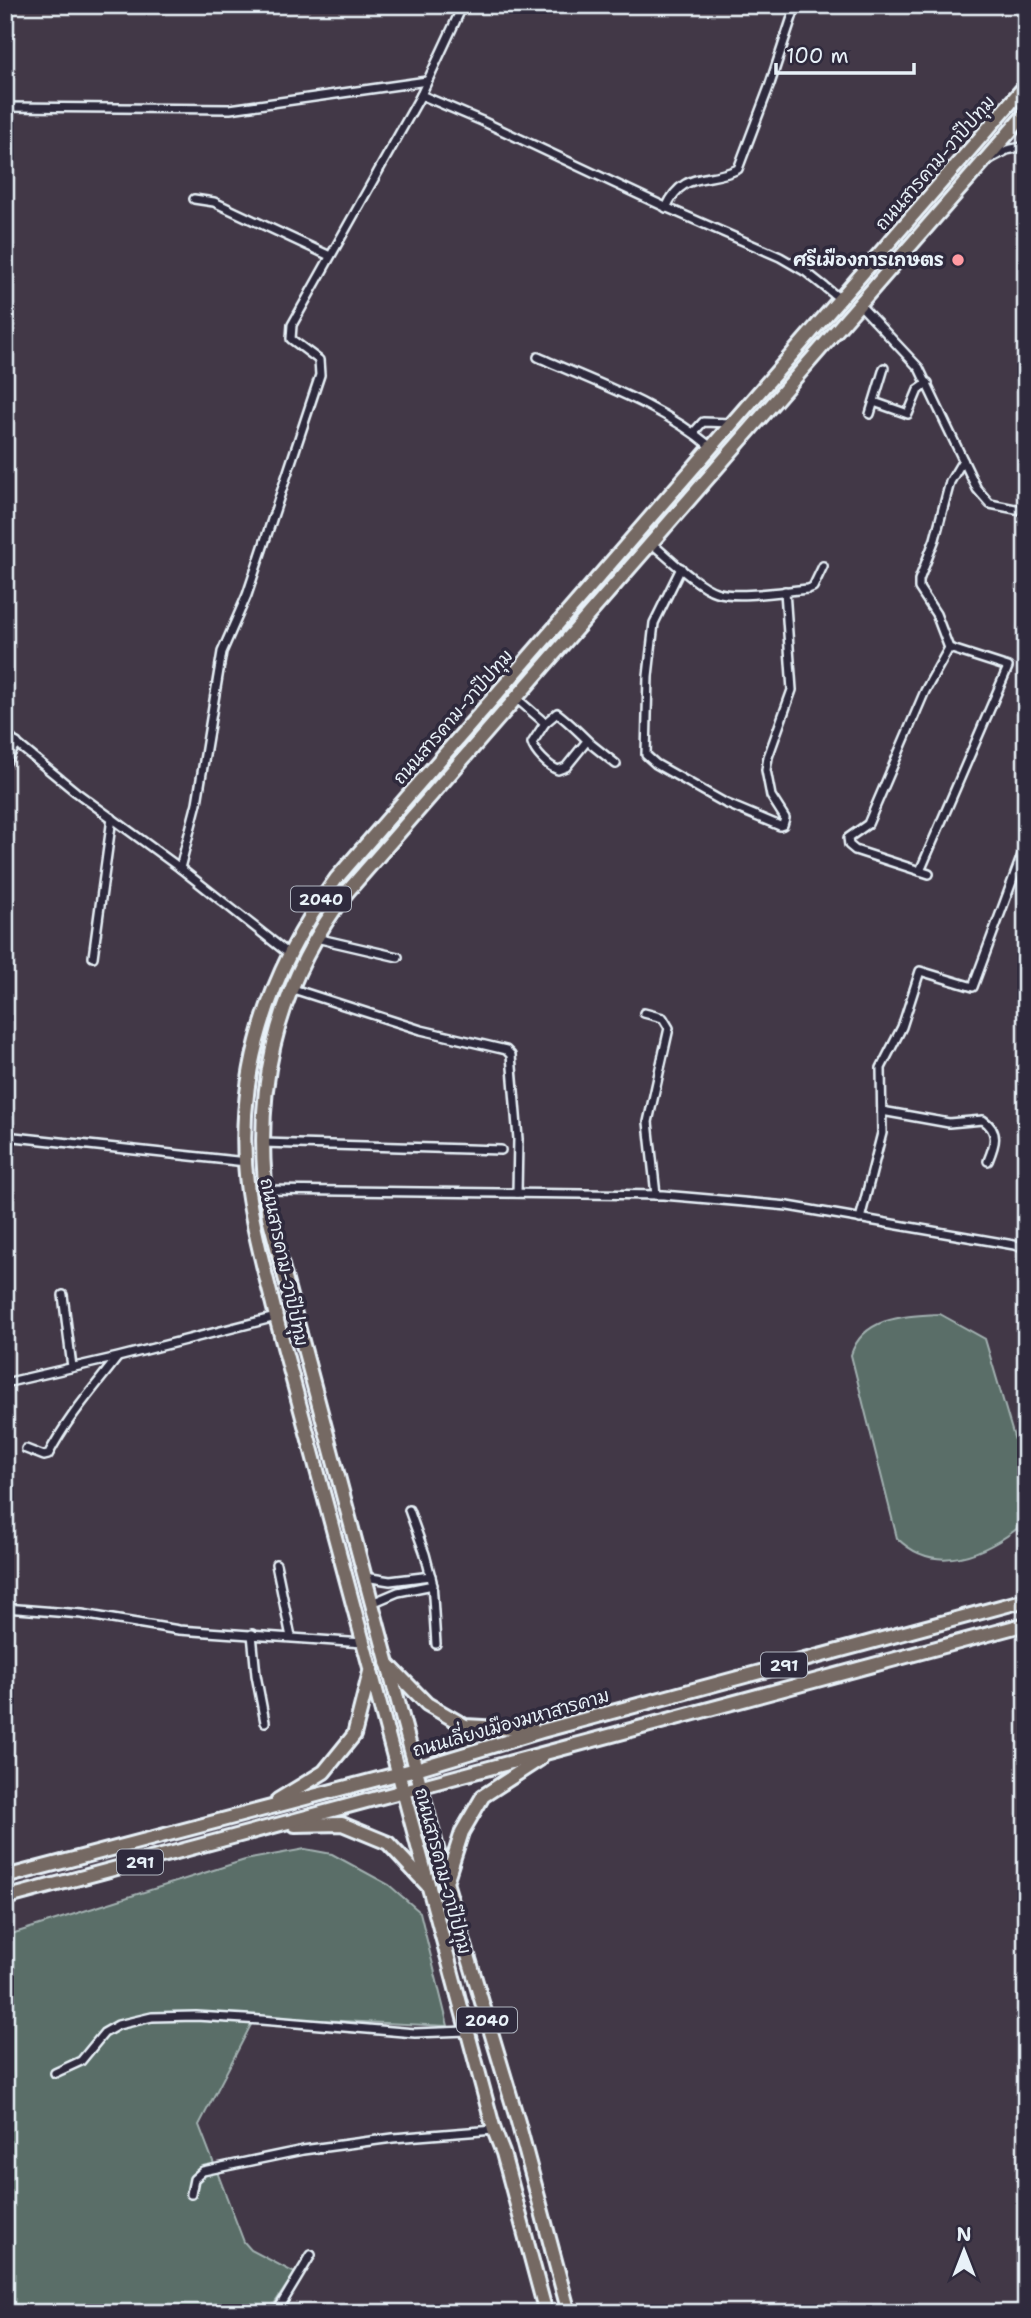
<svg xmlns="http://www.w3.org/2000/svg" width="1031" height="2318" font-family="'Shantell Sans','Playpen Sans Thai',sans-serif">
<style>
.green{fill:#5a6e67;stroke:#a1b0b0;stroke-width:2}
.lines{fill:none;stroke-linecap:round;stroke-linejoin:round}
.minor-casing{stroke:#e8f1f8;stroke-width:12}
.primary-casing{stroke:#e8f1f8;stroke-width:18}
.trunk-casing{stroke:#e8f1f8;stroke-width:18}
.minor{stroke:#2f2a3d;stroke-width:7}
.primary{stroke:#756964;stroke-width:12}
.trunk{stroke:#756964;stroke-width:12}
.poi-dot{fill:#ff9aa2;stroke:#2f2a3d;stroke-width:2.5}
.labels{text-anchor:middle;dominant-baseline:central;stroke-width:7;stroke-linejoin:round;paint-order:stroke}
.shield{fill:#2f2a3d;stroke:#b0b5c0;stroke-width:2}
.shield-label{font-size:16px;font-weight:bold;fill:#e8f1f8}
.street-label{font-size:18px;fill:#e8f1f8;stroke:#2f2a3d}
.poi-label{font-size:18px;font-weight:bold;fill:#e8f1f8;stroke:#2f2a3d;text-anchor:end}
</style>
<rect width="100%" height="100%" fill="#423847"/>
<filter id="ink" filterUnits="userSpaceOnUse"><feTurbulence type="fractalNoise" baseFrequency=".0143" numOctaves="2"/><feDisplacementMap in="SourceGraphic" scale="14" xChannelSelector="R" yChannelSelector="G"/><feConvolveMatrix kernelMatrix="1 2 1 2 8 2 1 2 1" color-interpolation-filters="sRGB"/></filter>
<g filter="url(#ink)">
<g class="green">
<path d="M940,1314L985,1339L1026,1478L1023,1524C986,1554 936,1577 897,1538L851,1355C863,1316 906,1316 940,1314Z"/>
<polygon points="305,1849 332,1854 389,1885 420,1912 448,2026 255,2017 199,2125 244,2242 251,2250 295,2273 268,2313 5,2313 5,1936 245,1860"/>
</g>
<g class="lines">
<defs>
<g id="minor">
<polyline points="421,95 482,121 663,206 780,257 806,272 840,299"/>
<polyline points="5,107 230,109 427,81"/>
<polyline points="990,159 1007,150 1026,146"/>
<polyline points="194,199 214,202 330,256"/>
<path d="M666,208C683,169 708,184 738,169L769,87L796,5"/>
<polyline points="859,304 919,368 977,489 990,504 1026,511"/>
<path d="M538,357C596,383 662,405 711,447"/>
<polyline points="874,402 908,414 918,390 928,383"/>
<polyline points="870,414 884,368"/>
<polyline points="694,432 703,422 732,423"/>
<path d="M651,543C667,556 697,586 716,592C737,599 784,591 808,589L813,587L823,566"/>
<polyline points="681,568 654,623 648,676 646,755 656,764 725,803 780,826 783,825 785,818 771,796 766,770 768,757 792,690 785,591"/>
<polyline points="516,698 545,723"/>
<polyline points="5,734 76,792 180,868 289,954"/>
<path d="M587,741L566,767L558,770C548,766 535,753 532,743L545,723L557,713C569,722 580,733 591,744L616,764"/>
<polyline points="5,764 17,743"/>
<polyline points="180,868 197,803 222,652 247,595 320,375 319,360 291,339 292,325 421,95 463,5"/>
<polyline points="920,871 1008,667 949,648"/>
<polyline points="929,874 855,850 849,845 848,838 868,824 925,691 949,648 936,614 919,588 919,580 935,539 950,482 963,460"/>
<polyline points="316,938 398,957"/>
<polyline points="93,957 112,818"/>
<polyline points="290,988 421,1030 506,1050 511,1055 518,1139 517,1193"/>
<polyline points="644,1013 663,1018 669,1028 648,1122 656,1195"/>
<path d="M882,1111L949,1123L983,1120C1000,1132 995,1144 988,1161"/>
<polyline points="5,1136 246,1162"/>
<polyline points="263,1143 501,1150"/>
<polyline points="265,1190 663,1195 788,1206 1026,1247"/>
<polyline points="860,1219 882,1133 881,1068 902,1027 920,971 973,987 1026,844"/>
<polyline points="63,1295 72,1367"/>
<polyline points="5,1383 118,1357 276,1317"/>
<path d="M26,1449L44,1456L48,1455C68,1417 91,1392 117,1358"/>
<polyline points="409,1510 425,1554 432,1581 436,1644"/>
<polyline points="276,1564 291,1637"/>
<polyline points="365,1577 390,1581 431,1576"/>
<polyline points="372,1603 398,1592 433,1585"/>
<polyline points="5,1608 82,1614 179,1630 363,1643"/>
<polyline points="252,1634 256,1675 265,1722"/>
<polyline points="55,2073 81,2061 104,2033 118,2025 152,2017 196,2016 261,2020 415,2033 467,2031"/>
<polyline points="191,2194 194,2179 203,2171 303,2150 393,2138 494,2130"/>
<polyline points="276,2313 311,2255"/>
</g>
<g id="primary">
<path d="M546,2313L503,2153L494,2130L276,1317C266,1275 254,1234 248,1192C232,1078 269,970 336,879L1026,85"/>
<path d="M569,2313L518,2122L446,1882L269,1217C251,1097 273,989 347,892L1026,113"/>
</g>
<g id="trunk">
<polyline points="387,1663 427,1704 465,1726 534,1730"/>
<polyline points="278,1800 324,1772 354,1735 371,1668"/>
<polyline points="295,1825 342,1824 388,1843 429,1887"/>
<polyline points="5,1877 416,1769 542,1731 1026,1600"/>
<polyline points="446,1882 462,1832 483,1796 540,1759"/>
<polyline points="5,1898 1026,1624"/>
</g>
</defs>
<use href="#minor" class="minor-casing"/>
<use href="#primary" class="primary-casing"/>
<use href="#trunk" class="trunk-casing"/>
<use href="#minor" class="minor"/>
<use href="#primary" class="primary"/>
<use href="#trunk" class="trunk"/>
</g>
</g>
<circle class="poi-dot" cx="958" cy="260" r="7"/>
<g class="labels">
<g class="shield">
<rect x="291" y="886.5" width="60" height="25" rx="5"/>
<rect x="761" y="1652.5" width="46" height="25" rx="5"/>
<rect x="117" y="1849.5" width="46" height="25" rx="5"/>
<rect x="457" y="2007.5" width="60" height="25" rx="5"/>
</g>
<g class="shield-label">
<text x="321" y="899">2040</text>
<text x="784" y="1665">291</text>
<text x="140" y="1862">291</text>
<text x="487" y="2020">2040</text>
</g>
<g class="street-label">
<text transform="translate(935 163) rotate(-49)">ถนนสารคาม-วาปีปทุม</text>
<text transform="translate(453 717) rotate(-49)">ถนนสารคาม-วาปีปทุม</text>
<text transform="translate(284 1262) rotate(78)">ถนนสารคาม-วาปีปทุม</text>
<text transform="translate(511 1723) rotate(-16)">ถนนเลี่ยงเมืองมหาสารคาม</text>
<text transform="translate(443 1871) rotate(75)">ถนนสารคาม-วาปีปทุม</text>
</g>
<g class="poi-label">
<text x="944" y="260">ศรีเมืองการเกษตร</text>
</g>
</g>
<rect width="1031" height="2318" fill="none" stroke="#2f2a3d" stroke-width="28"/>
<rect x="14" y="14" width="1003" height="2290" fill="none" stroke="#e8f1f8" stroke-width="2.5" filter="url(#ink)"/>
<g transform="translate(964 2251)" stroke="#2f2a3d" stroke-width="5" paint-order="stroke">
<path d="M0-5L12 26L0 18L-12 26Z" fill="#e8f1f8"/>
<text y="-10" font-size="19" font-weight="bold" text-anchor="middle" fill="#e8f1f8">N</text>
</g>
<path d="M776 63v10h138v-10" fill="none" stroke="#e8f1f8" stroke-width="3.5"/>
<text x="786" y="63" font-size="21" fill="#e8f1f8" stroke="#2f2a3d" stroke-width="5" paint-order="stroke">100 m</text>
</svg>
